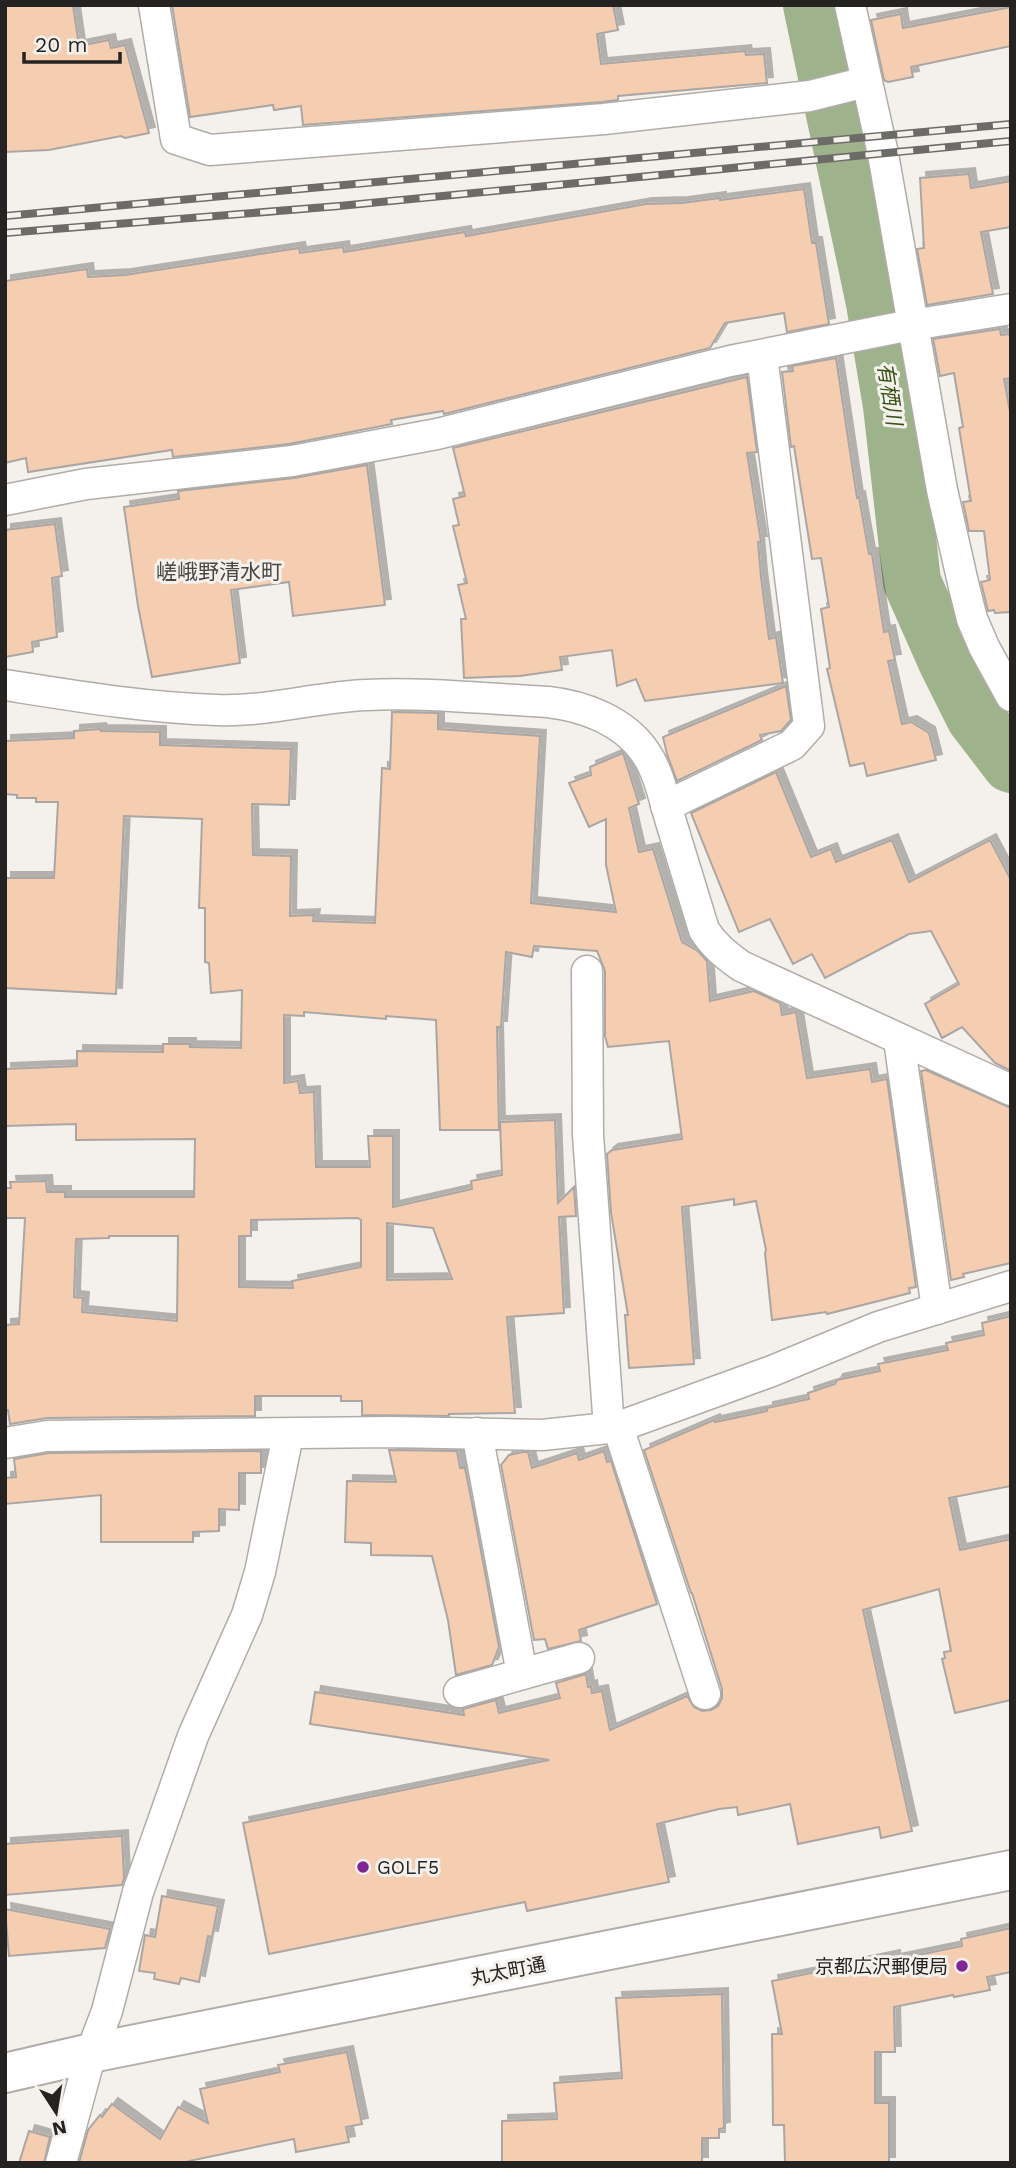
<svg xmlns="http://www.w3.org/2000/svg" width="1016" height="2168" font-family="'Work Sans','Noto Sans JP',sans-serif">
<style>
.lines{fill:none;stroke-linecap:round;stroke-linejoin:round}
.river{stroke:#9eb28b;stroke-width:58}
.building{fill:#f5cdb1;stroke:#aba6a3;stroke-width:2;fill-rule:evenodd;filter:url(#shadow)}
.street-casing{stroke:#b0ada9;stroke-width:33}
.primary-casing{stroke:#b0ada9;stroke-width:42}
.street{stroke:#fff;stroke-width:30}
.primary{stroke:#fff;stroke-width:38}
.rail-casing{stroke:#6d6b68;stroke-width:8}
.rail{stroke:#f4f1ec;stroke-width:5;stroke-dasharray:16;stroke-linecap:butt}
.poi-dot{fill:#7f2694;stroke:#f4f1ec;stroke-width:2.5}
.labels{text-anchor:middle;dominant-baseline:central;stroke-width:6;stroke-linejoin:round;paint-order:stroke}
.poi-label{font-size:19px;fill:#252322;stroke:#f4f1ec;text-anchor:start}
.street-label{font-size:19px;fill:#252322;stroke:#f4f1ec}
.water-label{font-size:21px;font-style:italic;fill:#385119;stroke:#f4f1ec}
.neighbourhood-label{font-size:21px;fill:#4a4743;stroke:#f4f1ec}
</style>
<defs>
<filter id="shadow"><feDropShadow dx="6" dy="-6" stdDeviation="0" flood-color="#0004"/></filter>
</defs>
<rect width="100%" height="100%" fill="#f4f1ec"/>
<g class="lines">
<polyline class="river" points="812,5 875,303 892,406 912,582 947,661 975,717 1011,764"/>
</g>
<g class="building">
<polygon points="5,5 73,5 79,46 109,40 111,48 125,45 149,133 125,138 121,136 49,150 5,152"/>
<polygon points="172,5 613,5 618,30 597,34 601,64 745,51 746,55 764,54 767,83 618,96 618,100 602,102 303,125 301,106 274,110 273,105 190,117"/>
<polygon points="1011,7 1011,46 911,67 913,77 888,82 884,80 871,20 901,14 903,28"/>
<polygon points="969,174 971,188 1011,181 1011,227 981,232 993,294 927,305 917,249 924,248 920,178"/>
<polygon points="804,189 812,243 816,243 829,324 787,332 784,313 725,323 710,348 444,414 443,411 391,420 392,424 289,444 173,457 172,450 28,472 26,458 5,463 5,281 87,269 88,277 125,275 299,248 300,253 343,247 344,252 465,232 466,236 646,204 682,203 720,198 720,200"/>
<polygon points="1000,329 1001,335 1011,334 1011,378 1004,379 1011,417 1011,612 995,613 994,610 988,611 981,582 990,580 984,531 969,531 963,502 971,501 959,428 963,427 954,373 940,376 933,339"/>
<polygon points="836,358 857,498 859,497 869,554 872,554 884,632 889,631 895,660 888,661 902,724 911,722 929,733 936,760 867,776 864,763 850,766 827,669 830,668 821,609 829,607 821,558 812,559 794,446 791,447 782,372 793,371 792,366"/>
<polygon points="747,377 757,452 747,453 761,542 758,542 761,577 769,639 776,637 783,683 645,701 636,679 617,686 612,650 560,657 562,670 520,676 464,678 461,619 466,619 458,585 467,583 453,526 459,525 453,499 465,496 453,448"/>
<polygon points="367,465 385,605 293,616 289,582 231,590 240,663 152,677 138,606 124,507 179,499 178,491 294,478"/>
<polygon points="55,524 62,576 52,578 57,637 32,642 33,652 5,657 5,530"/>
<polygon points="786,686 791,720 781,731 760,735 762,740 677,781 667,754 663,737"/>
<path d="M392,712L438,713V729L540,736L531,903L616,912L606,865V819L589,827L569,783L591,775L590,767L623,753L639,804L629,808L639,852L653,849L682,942L698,951L707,961L710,1001L754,991L780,1003L782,1015L796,1012L807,1078L870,1069L872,1082L887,1079L916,1287L909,1288L910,1293L827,1314L826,1312L772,1320L765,1253L766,1250L756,1201L734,1205V1199L682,1207L694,1364L629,1368L625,1315H628L611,1213L607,1154L612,1150L682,1139L669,1041L608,1047L605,1036V971L597,951L534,946L532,957L506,952L501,1027H497L499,1130H440L436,1020L386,1016V1019L304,1012V1016L284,1015V1083L298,1081L300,1093L314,1092L316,1167H370L368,1136H393V1207L472,1189L471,1181L502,1175L500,1122L555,1120L558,1203L574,1187L576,1216L559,1217L564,1313L507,1317L515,1413L449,1414V1416L362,1415V1401H341V1396H255V1416L47,1418L10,1424L8,1410H5V1325L19,1324L25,1218H5V1188H11L10,1182L46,1181L47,1192H65V1197H194L195,1139L76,1140V1124L6,1126L5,1069L77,1066V1051L163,1052V1044H190V1047L241,1048L242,990L211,993L209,963L205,962V908H199L202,819L124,816L116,994L5,988V878H54L58,802H36V798H17V795L5,794V741L74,738V731L100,729L101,731L160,732V745L291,749L289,805L252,804L253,855L291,856L290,916L314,915L313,921L375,923L382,768L390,769ZM358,1218L361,1220V1267L292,1281L293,1288L239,1287V1236H251V1220ZM387,1223L433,1228L452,1279L387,1280ZM109,1236H178L177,1321L82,1312L83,1298L74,1297L76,1239L109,1238Z"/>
<polygon points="776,772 811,857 831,849 836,862 892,840 909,882 990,840 1011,880 1011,1071 995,1063 962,1027 942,1038 925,1004 959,984 931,931 909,934 825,978 812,954 793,964 770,919 739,932 691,813"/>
<polygon points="926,1070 1011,1108 1011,1263 963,1274 964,1277 951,1280 921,1071"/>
<polygon points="1011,1316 1011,1486 949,1498 960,1550 1011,1539 1011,1700 955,1713 942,1659 945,1658 944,1652 951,1651 939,1589 863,1610 912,1831 881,1838 879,1827 798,1844 790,1804 738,1815 737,1807 719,1809 657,1824 669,1882 527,1911 525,1902 269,1954 243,1823 549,1760 310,1724 315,1692 464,1715 463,1709 496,1700 499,1713 560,1698 556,1683 586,1674 588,1687 591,1686 592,1693 602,1691 610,1730 687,1696 694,1707 702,1711 711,1710 718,1706 722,1698 722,1689 692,1593 691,1593 644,1450 714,1420 715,1422 767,1411 767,1408 809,1399 808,1393 835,1384 837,1380 880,1371 878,1364 948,1350 946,1343 984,1335 982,1323"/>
<polygon points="389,1450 457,1451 460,1468 465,1468 472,1503 499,1647 492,1665 456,1675 448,1620 432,1556 371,1555 371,1543 345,1542 347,1481 396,1482"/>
<polygon points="261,1451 261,1473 239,1473 239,1510 219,1509 219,1531 193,1532 193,1542 101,1542 101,1495 5,1504 5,1478 16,1477 14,1459 49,1453"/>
<polygon points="604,1451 607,1462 611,1461 657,1604 579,1630 581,1641 548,1649 545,1639 534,1640 501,1465 509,1455 523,1452 528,1452 532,1468 577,1453 579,1460"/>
<polygon points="122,1836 124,1878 122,1885 5,1895 5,1844"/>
<polygon points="162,1896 218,1906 212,1937 208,1936 199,1982 181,1978 179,1984 154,1979 155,1973 139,1971 145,1935 155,1937"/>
<polygon points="5,1909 110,1929 105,1948 9,1956"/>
<polygon points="1011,1928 1011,1972 987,1977 990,1990 954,1997 953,1995 894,2007 895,2052 875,2052 875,2103 889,2103 889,2163 785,2163 784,2125 773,2125 772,2034 782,2034 772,1981 894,1956 894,1960 962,1946 961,1939"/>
<polygon points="722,1994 724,2128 719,2129 719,2138 702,2138 702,2163 502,2163 502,2121 557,2119 554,2083 622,2078 616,1998"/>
<polygon points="347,2052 362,2124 346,2127 349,2142 296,2152 294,2139 189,2161 191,2163 79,2163 88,2130 100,2115 102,2117 112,2104 160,2139 178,2107 208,2123 200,2089 280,2072 278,2065"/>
<polygon points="29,2131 50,2137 44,2163 19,2163"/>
</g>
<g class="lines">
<defs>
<g id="street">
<polyline points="154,5 176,139 210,150 604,119 810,96 866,82"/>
<polyline points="850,5 883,154 942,490 964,587 972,619 984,647 1011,696"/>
<polyline points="5,500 86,484 292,461 437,434 730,361 906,326 1011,309"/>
<path d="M5,685C75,696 146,708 217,710C267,712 316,697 366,695C426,692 488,699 548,702C584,706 624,721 645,752C659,772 664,799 671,822C682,858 693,894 704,930C714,946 726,955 741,966L1011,1090"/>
<polyline points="666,806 792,745 809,726 762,356"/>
<polyline points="587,971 588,1135 609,1428"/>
<polyline points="899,1040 937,1309"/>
<polyline points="618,1427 705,1694"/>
<polyline points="477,1433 522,1674"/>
<polyline points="5,1443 47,1436 391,1432 542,1435 618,1427 772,1371 878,1327 1011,1286"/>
<polyline points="459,1692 579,1658"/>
<polyline points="61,2163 91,2053 107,2011 138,1892 193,1736 247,1615 260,1572 288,1435"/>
</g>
<polyline id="primary" points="5,2073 91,2053 1011,1870"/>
</defs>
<use href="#street" class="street-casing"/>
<use href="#primary" class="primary-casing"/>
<use href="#street" class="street"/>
<use href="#primary" class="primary"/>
<defs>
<g id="rail">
<polyline points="5,216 1011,124"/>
<polyline points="5,233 339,206 1011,141"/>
</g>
</defs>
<use href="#rail" class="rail-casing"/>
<use href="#rail" class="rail"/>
</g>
<g class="poi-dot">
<circle cx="363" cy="1867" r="7"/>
<circle cx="962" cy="1966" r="7"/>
</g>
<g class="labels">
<g class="poi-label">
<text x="377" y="1867">GOLF5</text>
<text x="948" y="1966" text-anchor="end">京都広沢郵便局</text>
</g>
<g class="street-label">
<text transform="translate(508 1971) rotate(-11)">丸太町通</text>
</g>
<g class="water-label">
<text transform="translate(890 394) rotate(81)">有栖川</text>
</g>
<g class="neighbourhood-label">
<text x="219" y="571">嵯峨野清水町</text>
</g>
</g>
<rect width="1016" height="2168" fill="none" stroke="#252322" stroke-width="14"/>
<g transform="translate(56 2112) rotate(168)" stroke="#f4f1ec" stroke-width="5" paint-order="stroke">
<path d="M0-5L12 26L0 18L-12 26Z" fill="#252322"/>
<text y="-10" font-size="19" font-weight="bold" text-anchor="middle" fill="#252322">N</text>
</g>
<path d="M24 52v10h96v-10" fill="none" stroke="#252322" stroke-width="3.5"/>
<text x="35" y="52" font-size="21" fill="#252322" stroke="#f4f1ec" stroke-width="5" paint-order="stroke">20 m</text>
</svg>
